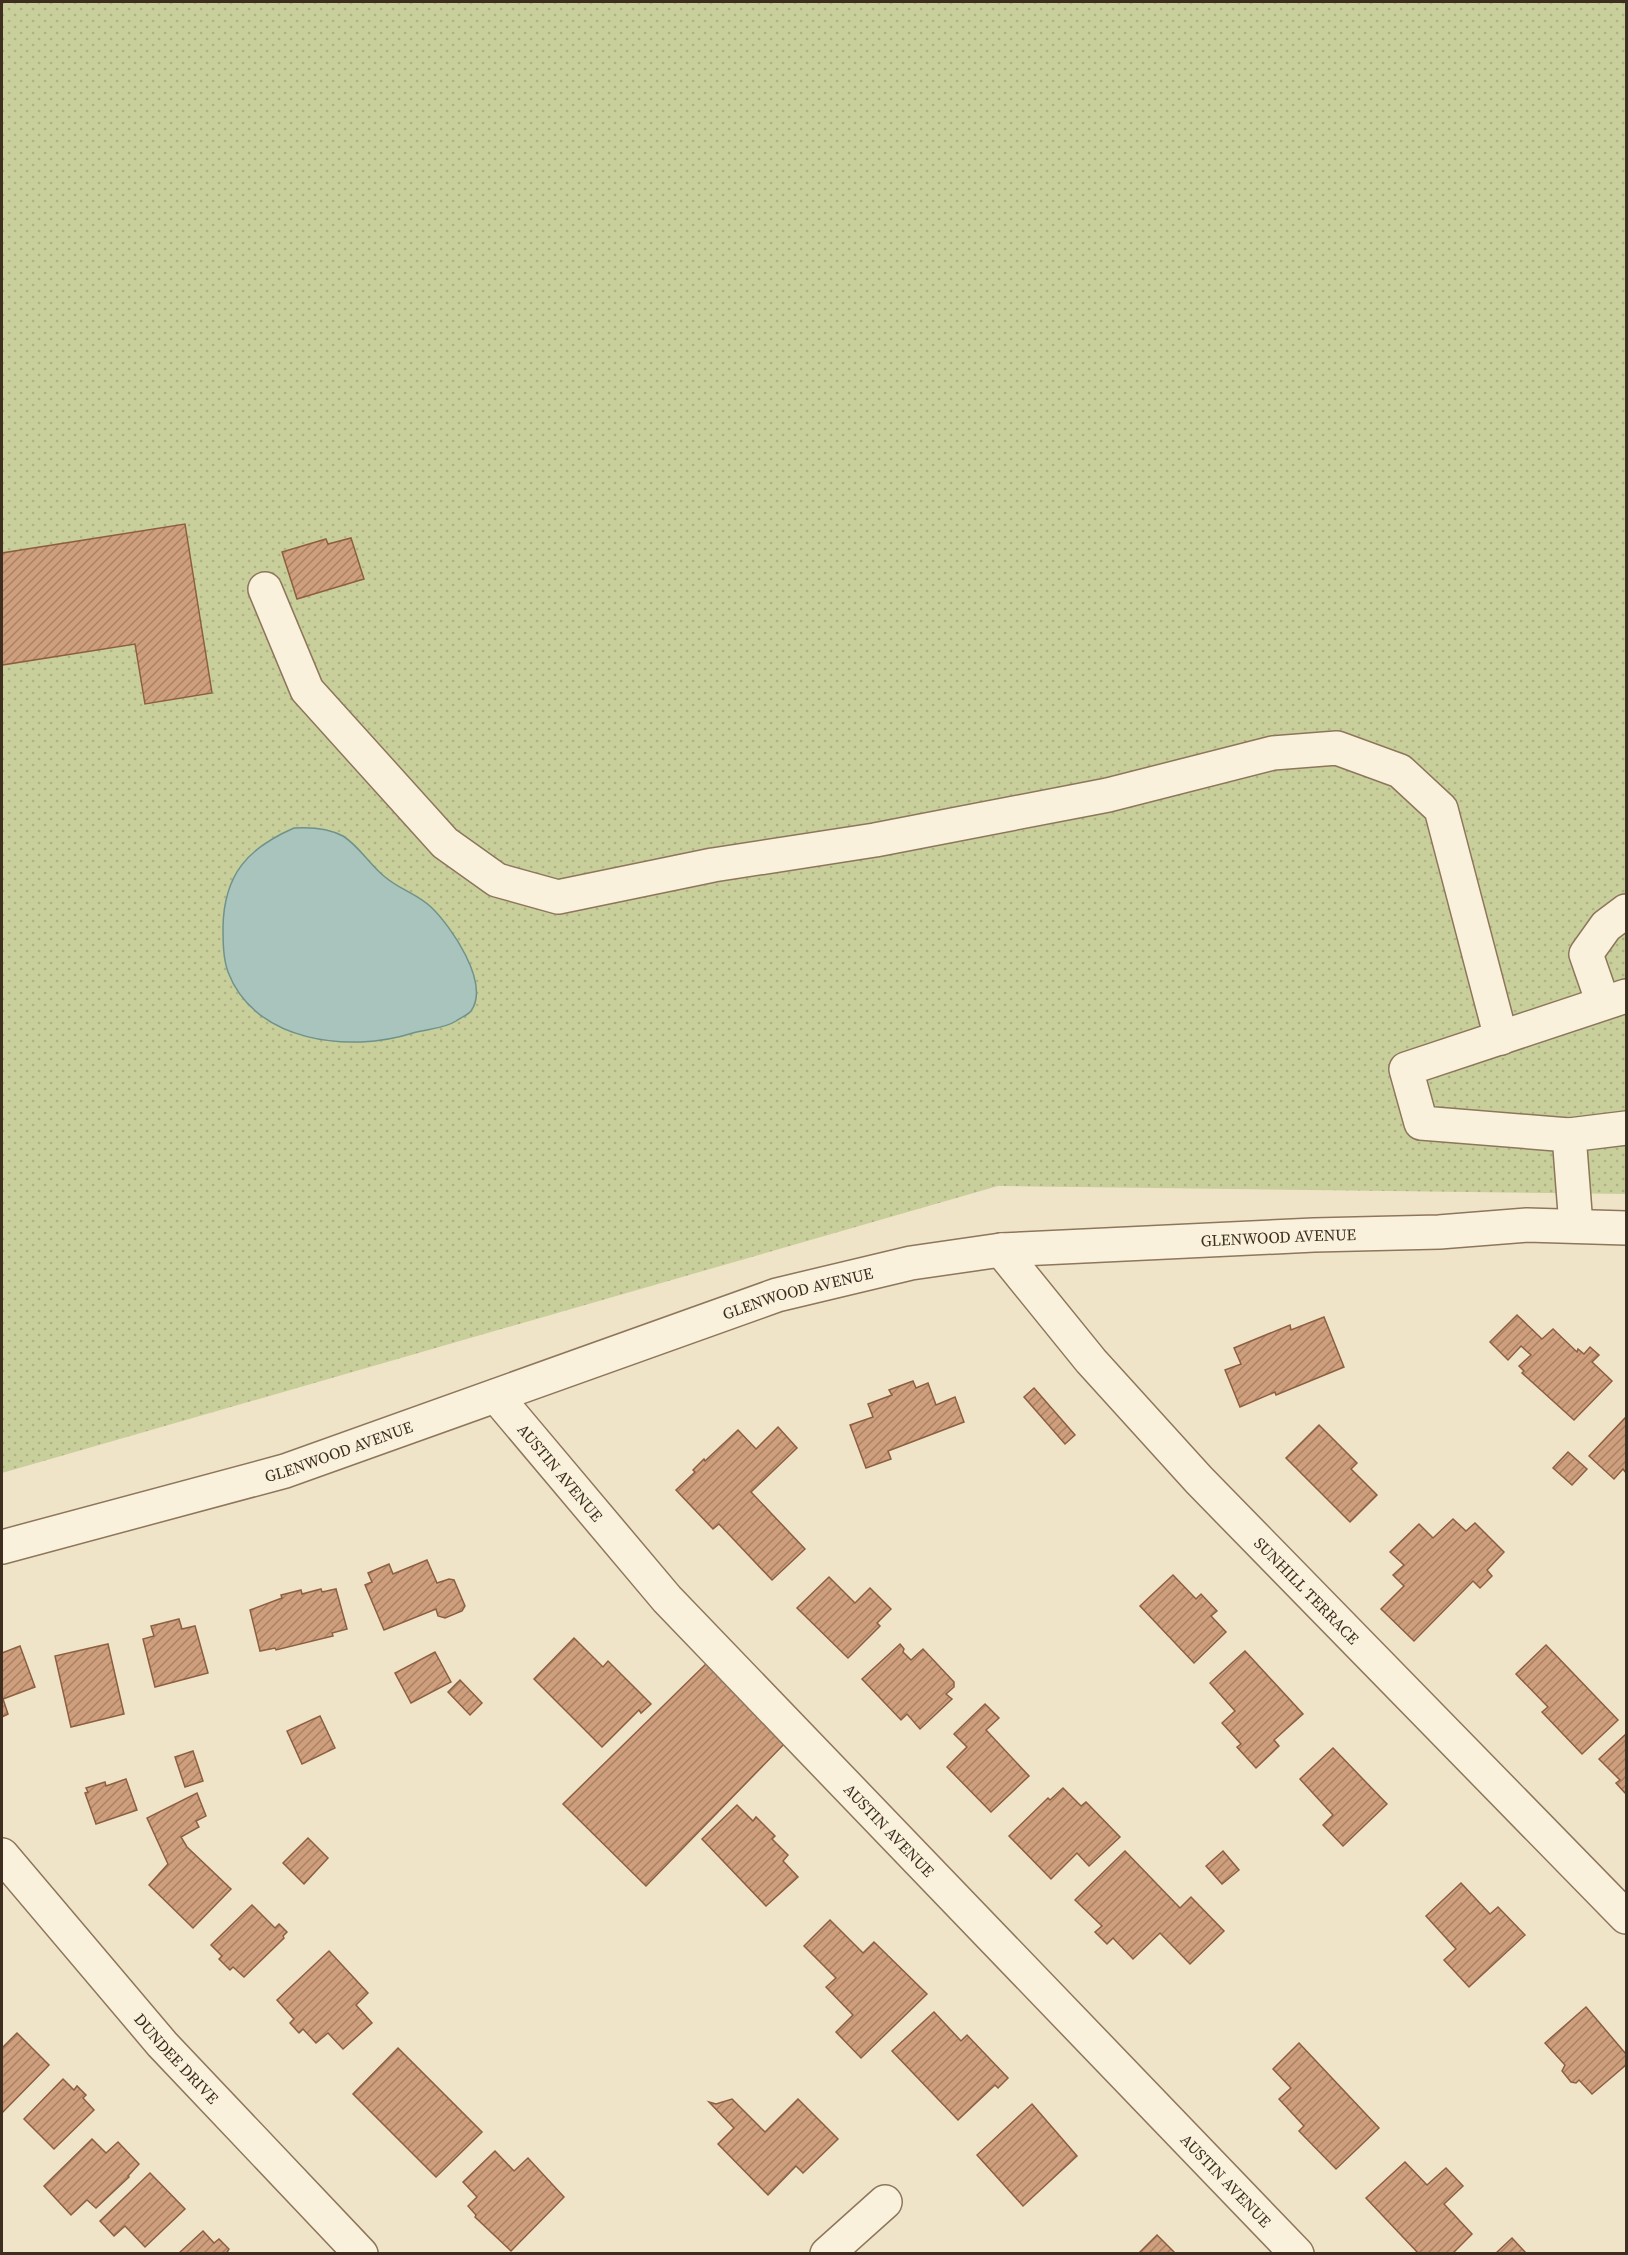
<svg xmlns="http://www.w3.org/2000/svg" width="1628" height="2255" font-family="'Source Serif 4',serif">
<style>
.grass{fill:url(#grass-dots)}
.water{fill:#a9c4bc;stroke:#6f938a;stroke-width:1.5}
.building{fill:url(#building-hatch);stroke:#8d5f41;stroke-width:1.5}
.lines{fill:none;stroke-linecap:round;stroke-linejoin:round}
.minor-casing{stroke:#8d765c;stroke-width:36}
.minor{stroke:#faf1dc;stroke-width:33}
.labels{text-anchor:middle;dominant-baseline:central;stroke-width:4.5;stroke-linejoin:round;paint-order:stroke}
.street-label{font-size:16px;fill:#3d2e20;stroke:#f7eed8}
</style>
<defs>
<pattern id="grass-dots" width="8" height="8" patternUnits="userSpaceOnUse" patternTransform="scale(1.5)"><rect width="8" height="8" fill="#c9cf9b"/><path d="M2 2h.1M6 6h.1" fill="none" stroke="#aeb285" stroke-width="1.8" stroke-linecap="round"/></pattern>
<pattern id="building-hatch" width="6" height="6" patternUnits="userSpaceOnUse" patternTransform="scale(1.5)"><rect width="6" height="6" fill="#cf9f7d"/><path d="M-1 1l2-2M0 6l6-6M5 7l2-2" fill="none" stroke="#a98266"/></pattern>
</defs>
<rect width="100%" height="100%" fill="#f0e4c8"/>
<polygon class="grass" points="2,2 1626,2 1626,1194 998,1186 2,1473"/>
<path class="water" d="M294,828C310,827 328,828 343,836C359,846 370,865 385,877C399,889 417,894 431,907C450,925 491,983 471,1011C468,1015 460,1018 456,1021C444,1029 426,1029 413,1033C350,1053 255,1043 228,972C223,958 223,941 223,927C224,874 248,848 294,828Z"/>
<g class="building">
<polygon points="185,524 212,693 145,704 135,644 2,665 2,553"/>
<polygon points="351,538 364,579 297,599 282,552 326,539 328,544"/>
<polygon points="1517,1315 1542,1339 1553,1329 1577,1352 1578,1349 1584,1354 1590,1347 1599,1355 1592,1362 1612,1381 1574,1420 1522,1373 1524,1371 1519,1366 1531,1355 1521,1346 1508,1360 1490,1342"/>
<polygon points="1324,1317 1344,1367 1276,1395 1275,1392 1240,1407 1225,1370 1241,1364 1234,1348 1290,1325 1291,1330"/>
<polygon points="913,1381 916,1388 928,1383 936,1405 955,1397 964,1422 888,1451 891,1459 866,1468 850,1425 873,1417 868,1404 892,1395 889,1390"/>
<polygon points="1034,1388 1075,1435 1065,1444 1024,1397"/>
<polygon points="1626,1417 1626,1473 1623,1469 1614,1479 1589,1456"/>
<polygon points="1319,1425 1357,1463 1351,1469 1377,1495 1350,1522 1286,1458"/>
<polygon points="778,1427 797,1448 751,1492 805,1549 772,1580 719,1524 713,1529 676,1490 695,1472 693,1470 704,1459 705,1461 738,1430 756,1449"/>
<polygon points="1568,1452 1587,1469 1572,1485 1553,1468"/>
<polygon points="1453,1519 1466,1531 1475,1523 1504,1552 1487,1570 1492,1576 1480,1588 1473,1581 1414,1641 1381,1609 1404,1586 1393,1575 1404,1565 1390,1552 1419,1524 1433,1538"/>
<polygon points="427,1560 437,1583 449,1579 454,1580 465,1606 462,1611 445,1618 438,1616 436,1609 384,1630 365,1585 372,1582 368,1573 389,1564 393,1574"/>
<polygon points="1173,1575 1196,1599 1201,1594 1217,1611 1211,1616 1226,1632 1194,1663 1140,1606"/>
<polygon points="829,1577 855,1603 870,1588 891,1609 877,1623 880,1626 848,1658 797,1608"/>
<polygon points="321,1589 322,1592 336,1589 347,1629 332,1633 333,1636 276,1650 275,1648 260,1651 250,1610 282,1598 281,1595 301,1590 302,1594"/>
<polygon points="179,1619 182,1629 195,1626 208,1673 155,1687 143,1639 154,1636 151,1626"/>
<polygon points="574,1638 603,1667 608,1661 651,1704 641,1713 639,1710 602,1747 534,1679"/>
<polygon points="108,1644 124,1714 71,1727 55,1656"/>
<polygon points="900,1644 904,1649 903,1652 911,1660 923,1649 954,1682 954,1687 946,1694 952,1699 920,1729 907,1714 901,1720 862,1679"/>
<polygon points="1546,1645 1618,1720 1582,1754 1542,1712 1548,1707 1516,1674"/>
<polygon points="20,1646 35,1687 3,1699 8,1714 2,1717 2,1653"/>
<polygon points="1245,1651 1303,1714 1274,1740 1279,1746 1256,1768 1237,1747 1241,1744 1222,1723 1235,1711 1210,1683"/>
<polygon points="435,1652 451,1682 411,1703 395,1673"/>
<polygon points="709,1661 787,1741 646,1886 563,1804"/>
<polygon points="460,1680 482,1703 470,1715 448,1692"/>
<polygon points="985,1704 999,1718 986,1730 1029,1776 991,1812 947,1767 967,1747 954,1734"/>
<polygon points="320,1716 335,1748 302,1764 287,1731"/>
<polygon points="1626,1734 1626,1794 1616,1783 1620,1780 1599,1759"/>
<polygon points="1333,1748 1387,1804 1343,1846 1323,1825 1333,1815 1300,1779"/>
<polygon points="193,1751 203,1781 185,1787 175,1757"/>
<polygon points="126,1779 137,1810 96,1824 85,1793 88,1792 86,1788 105,1782 106,1786"/>
<polygon points="1063,1788 1081,1806 1086,1802 1120,1837 1089,1866 1077,1853 1051,1879 1009,1836 1048,1798 1050,1800"/>
<polygon points="197,1793 206,1816 196,1821 199,1827 181,1837 187,1847 231,1889 193,1928 149,1885 168,1864 147,1818"/>
<polygon points="737,1805 753,1821 756,1817 775,1836 772,1839 788,1855 783,1861 798,1877 766,1906 702,1839"/>
<polygon points="308,1838 328,1858 304,1884 283,1863"/>
<polygon points="1125,1851 1180,1908 1191,1897 1224,1931 1190,1964 1160,1933 1133,1959 1113,1938 1107,1944 1095,1932 1102,1926 1075,1900"/>
<polygon points="1223,1851 1239,1870 1222,1884 1206,1866"/>
<polygon points="1461,1883 1490,1914 1498,1907 1525,1935 1469,1987 1444,1960 1456,1949 1426,1916"/>
<polygon points="252,1905 275,1928 279,1924 287,1932 283,1936 284,1938 244,1977 233,1967 230,1970 219,1959 222,1956 211,1945"/>
<polygon points="830,1920 863,1953 874,1942 927,1994 861,2058 836,2032 853,2015 826,1987 836,1978 804,1946"/>
<polygon points="329,1951 368,1993 356,2005 372,2023 343,2049 328,2033 316,2043 303,2029 299,2033 290,2023 294,2019 277,2000"/>
<polygon points="1586,2007 1626,2054 1626,2065 1592,2094 1579,2080 1576,2083 1571,2082 1562,2071 1565,2065 1545,2043"/>
<polygon points="934,2012 961,2041 967,2035 1008,2078 998,2088 995,2085 958,2120 892,2051"/>
<polygon points="17,2033 49,2065 2,2113 2,2048"/>
<polygon points="1299,2043 1379,2128 1336,2169 1299,2131 1304,2126 1279,2099 1291,2088 1273,2069"/>
<polygon points="398,2048 482,2132 436,2177 353,2094"/>
<polygon points="63,2079 74,2090 77,2086 86,2095 83,2098 94,2110 54,2149 24,2119"/>
<polygon points="732,2099 765,2132 798,2099 838,2139 803,2173 796,2166 768,2195 718,2144 734,2128 709,2102 716,2104"/>
<polygon points="1032,2104 1077,2156 1023,2206 977,2155"/>
<polygon points="92,2139 106,2153 118,2142 139,2164 128,2176 129,2177 96,2208 87,2200 71,2215 44,2186"/>
<polygon points="495,2151 514,2171 528,2158 564,2197 511,2251 475,2217 476,2215 468,2206 477,2197 463,2182"/>
<polygon points="1405,2162 1427,2185 1446,2168 1463,2186 1444,2204 1472,2234 1452,2254 1419,2254 1366,2198"/>
<polygon points="150,2173 185,2209 145,2247 125,2226 114,2236 100,2221"/>
<polygon points="203,2231 214,2243 219,2239 229,2249 226,2254 178,2254"/>
<polygon points="1157,2235 1176,2254 1138,2254"/>
<polygon points="1512,2238 1525,2252 1523,2254 1495,2254"/>
</g>
<g class="lines">
<defs>
<g id="minor">
<polyline points="265,589 307,690 445,843 497,880 558,897 713,865 875,840 1108,795 1273,753 1337,748 1400,771 1441,809 1501,1038"/>
<polyline points="1603,1003 1586,954 1606,926 1626,911"/>
<polyline points="1569,1135 1421,1123 1406,1069 1626,996"/>
<polyline points="1576,1226 1569,1135 1626,1128"/>
<path id="s1" d="M1001,1250L1091,1361L1199,1480L1626,1917"/>
<path id="s2" d="M496,1396L667,1599L1297,2254"/>
<path id="s3" d="M2,1547L285,1471L777,1295L911,1263L1001,1250L1314,1235L1439,1232L1527,1225L1626,1228"/>
<path id="s4" d="M2,1855L162,2044L361,2254"/>
<polyline points="827,2254 885,2202"/>
</g>
</defs>
<use href="#minor" class="minor-casing"/>
<use href="#minor" class="minor"/>
</g>
<g class="labels">
<g class="street-label">
<text stroke="none"><textPath href="#s3" startOffset="1322">GLENWOOD AVENUE</textPath></text>
<text stroke="none"><textPath href="#s3" startOffset="836">GLENWOOD AVENUE</textPath></text>
<text stroke="none"><textPath href="#s3" startOffset="350">GLENWOOD AVENUE</textPath></text>
<text stroke="none"><textPath href="#s2" startOffset="100">AUSTIN AVENUE</textPath></text>
<text stroke="none"><textPath href="#s1" startOffset="458">SUNHILL TERRACE</textPath></text>
<text stroke="none"><textPath href="#s2" startOffset="586">AUSTIN AVENUE</textPath></text>
<text stroke="none"><textPath href="#s4" startOffset="268">DUNDEE DRIVE</textPath></text>
<text stroke="none"><textPath href="#s2" startOffset="1072">AUSTIN AVENUE</textPath></text>
</g>
</g>
<rect width="1628" height="2255" fill="none" stroke="#3d2e20" stroke-width="6"/>
</svg>
